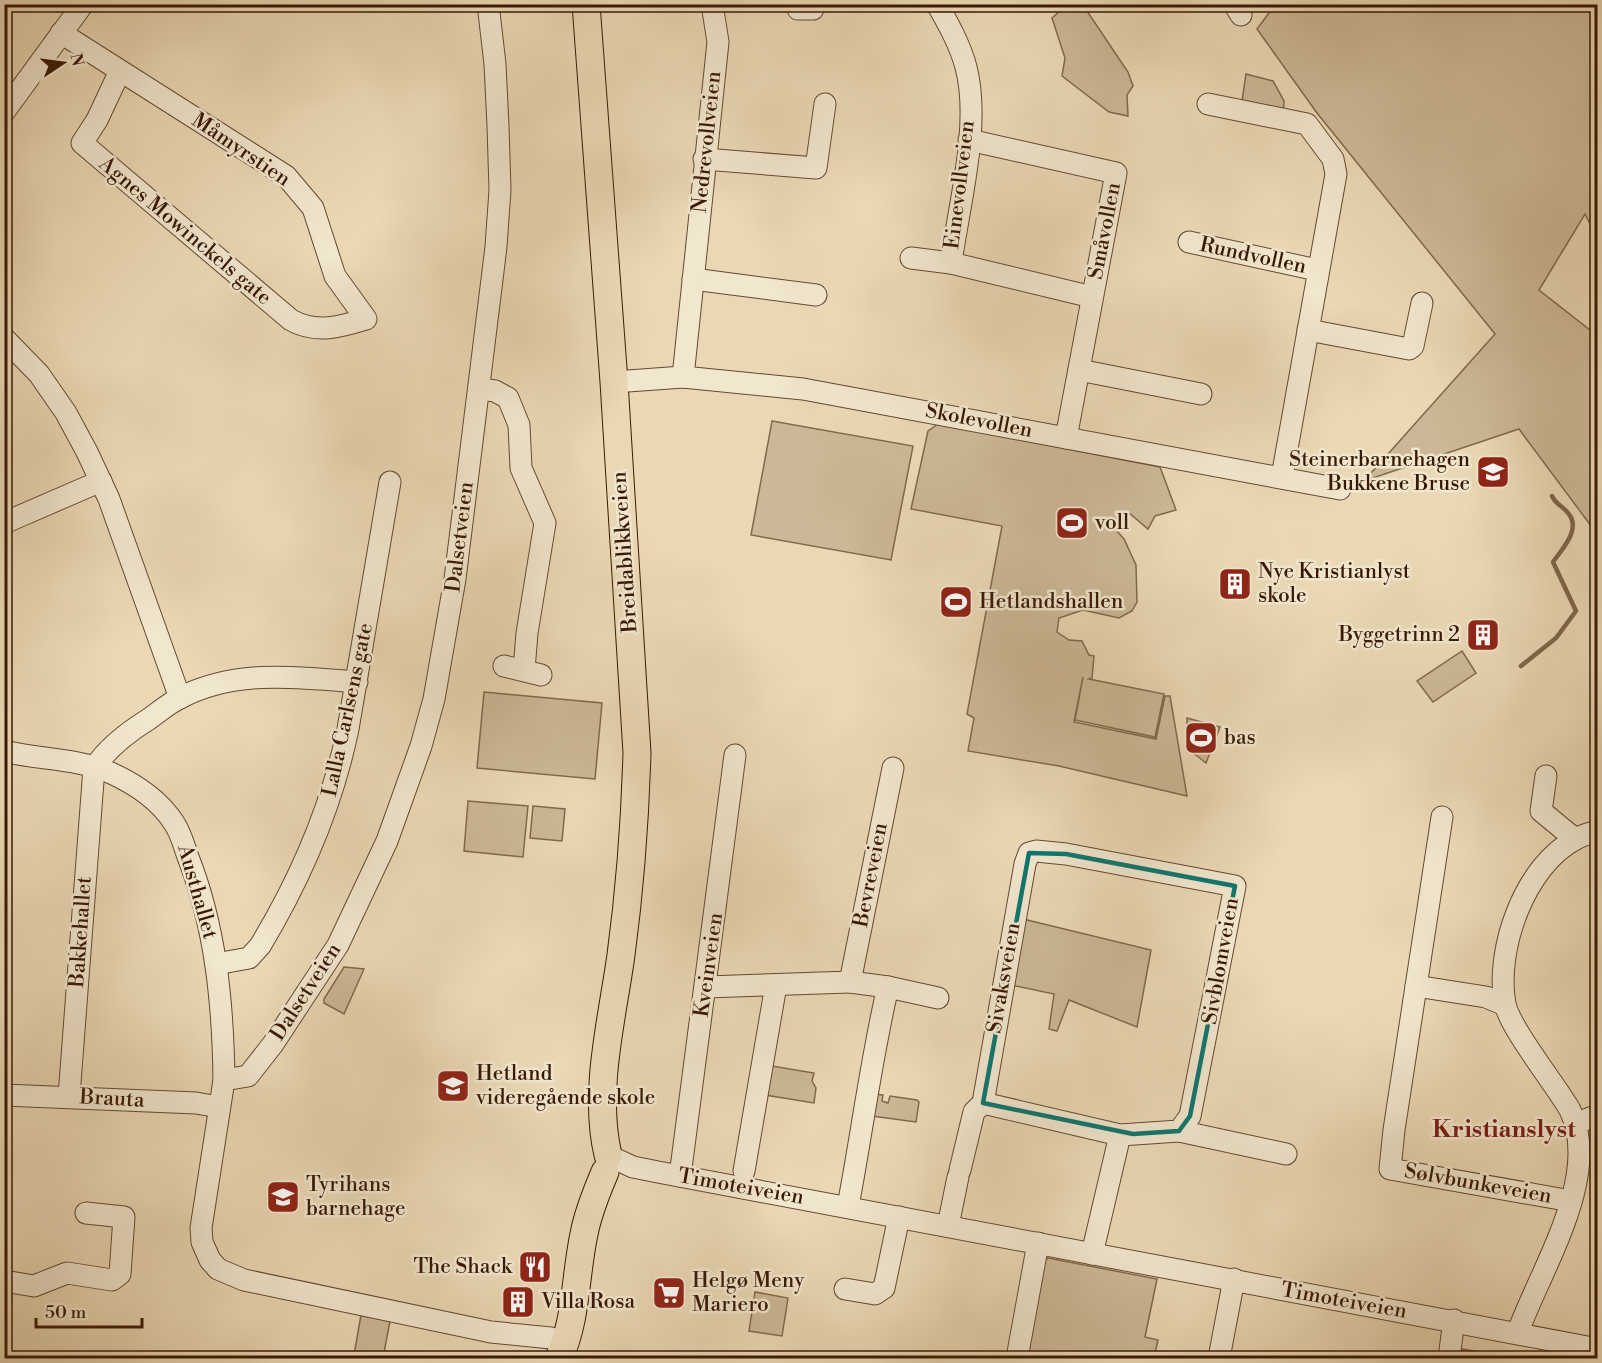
<svg xmlns="http://www.w3.org/2000/svg" width="1602" height="1363" font-family="'Libre Bodoni',serif">
<style>
.green{fill:#ccb896;stroke:#82684d;stroke-width:1.5}
.lines{fill:none;stroke-linecap:round;stroke-linejoin:round}
.stream{stroke:#7f654a;stroke-width:4.5}
.minor-casing{stroke:#654930;stroke-width:23}
.major-casing{stroke:#391904;stroke-width:29}
.minor{stroke:#f1e6ce;stroke-width:21}
.major{stroke:#ead8b4;stroke-width:27}
.marked{fill:none;stroke:#0f766e;stroke-width:4.5;stroke-linejoin:round}
.labels{text-anchor:middle;dominant-baseline:central;stroke-width:5;stroke-linejoin:round;paint-order:stroke}
.street-label{font-size:21px;fill:#391904;stroke:#f1e6ce}
.poi-label{font-size:21px;fill:#391904;stroke:#f1e6ce;text-anchor:start}
.quarter-label{font-size:24px;font-weight:bold;fill:#7a1f14;stroke:#f1e6ce}
</style>
<rect width="100%" height="100%" fill="#ead8b4"/>
<filter id="stains"><feTurbulence type="fractalNoise" baseFrequency=".00333" numOctaves="4"/><feColorMatrix values="0 0 0 0 .2 0 0 0 0 .09 0 0 0 0 .02 0 0 0 .5 -.17"/></filter>
<radialGradient id="worn" r=".72"><stop offset=".6" stop-color="#630" stop-opacity="0"/><stop offset="1" stop-color="#630" stop-opacity=".3"/></radialGradient>
<g class="green">
<polygon points="1067,5 1083,5 1128,72 1133,86 1127,95 1128,116 1109,112 1062,76 1065,58 1052,18"/>
<polygon points="1275,5 1597,5 1597,238 1585,214 1539,290 1595,334 1597,343 1597,534 1519,429 1364,481 1495,334 1317,113 1257,29"/>
<polygon points="1246,74 1273,81 1284,101 1283,115 1241,108"/>
<polygon points="772,421 913,446 891,560 751,535"/>
<polygon points="938,424 1160,467 1176,510 1155,516 1148,529 1129,513 1109,522 1124,539 1136,565 1137,602 1132,611 1119,618 1083,610 1059,618 1057,632 1069,640 1082,641 1089,655 1094,656 1092,678 1089,679 1164,694 1155,737 1075,720 1083,677 1074,722 1156,739 1165,696 1170,696 1187,796 1059,766 968,751 974,718 967,714 1002,526 911,509 928,431"/>
<polygon points="1462,651 1476,673 1433,702 1417,681"/>
<polygon points="484,692 602,703 595,779 477,768"/>
<polygon points="1187,718 1220,727 1206,763 1187,748"/>
<polygon points="468,801 528,806 523,857 464,851"/>
<polygon points="533,806 565,809 562,841 530,838"/>
<polygon points="1023,919 1151,950 1137,1027 1069,1000 1057,1031 1049,1029 1054,994 1011,985"/>
<polygon points="344,967 364,969 344,1014 324,1003 324,999"/>
<polygon points="766,1065 814,1073 812,1081 816,1088 814,1103 765,1095"/>
<polygon points="873,1094 883,1095 882,1101 888,1103 890,1096 917,1100 919,1102 916,1122 872,1116"/>
<polygon points="1048,1258 1157,1279 1145,1337 1158,1340 1154,1358 1022,1358 1040,1263"/>
<polygon points="755,1292 788,1298 782,1336 749,1331"/>
<polygon points="361,1315 390,1321 383,1358 354,1355"/>
<polygon points="1462,1349 1515,1358 1461,1358"/>
</g>
<g class="lines">
<path class="stream" d="M1521,666L1556,638L1576,611L1553,562C1562,549 1582,529 1568,513C1563,506 1556,505 1552,496"/>
<defs>
<g id="minor">
<polyline points="488,4 495,64 498,126 500,190 496,247 455,579 434,699 421,746 387,841 338,945 273,1044 248,1076 224,1080 201,1228 202,1242 210,1260 218,1269 244,1280 491,1332 551,1338 565,1346"/>
<polyline points="796,4 798,9 813,9"/>
<path d="M937,4C949,25 960,45 966,67C981,125 959,204 951,263L1092,297"/>
<polyline points="1234,4 1241,15"/>
<path d="M61,33L286,176L313,208L335,276L366,319C340,327 316,334 291,320L82,143L97,120L120,71"/>
<polyline points="1208,104 1307,124 1333,159 1336,174 1282,477"/>
<polyline points="4,112 83,4"/>
<polyline points="969,140 1116,173 1066,438"/>
<polyline points="704,159 816,168 825,104"/>
<polyline points="1189,242 1317,270"/>
<polyline points="911,258 951,263"/>
<polyline points="693,279 816,295"/>
<polyline points="1308,330 1409,349 1413,346 1422,303"/>
<polyline points="4,338 39,374 66,413 87,452 109,499 180,698"/>
<polyline points="1079,370 1201,394"/>
<polyline points="683,377 718,42 712,4"/>
<polyline points="614,382 683,377 803,389 1340,489"/>
<polyline points="480,389 495,391 508,398 519,425 521,468 545,523 527,633 524,670"/>
<polyline points="4,523 101,481"/>
<polyline points="504,666 541,675"/>
<path d="M4,751C40,760 77,758 111,773C135,784 160,801 174,823C181,833 184,846 188,857C216,928 223,1005 224,1080"/>
<polyline points="1546,776 1541,811 1575,839"/>
<polyline points="1442,817 1394,1130 1390,1169 1571,1201"/>
<path d="M216,964L249,958L260,946C301,878 332,806 348,729L390,482"/>
<polyline points="1416,986 1486,997 1505,1005"/>
<polyline points="706,987 850,982 893,768"/>
<polyline points="888,987 938,998"/>
<polyline points="4,1095 196,1103 219,1107"/>
<path d="M69,1096L94,768C108,747 128,732 149,719C159,712 169,703 180,698C235,669 298,677 357,682"/>
<polyline points="1577,1123 1598,1115"/>
<polyline points="1179,1131 1286,1154"/>
<polyline points="609,1156 633,1167 658,1172 1598,1349"/>
<polyline points="960,1170 974,1112 983,1103"/>
<polyline points="744,1171 776,985"/>
<polyline points="680,1176 735,755"/>
<path d="M848,1206C862,1133 871,1059 888,987L850,982"/>
<polyline points="948,1226 958,1177"/>
<polyline points="1092,1254 1120,1135 1179,1131 1190,1116 1235,886 1066,854 1036,851 1029,853 1025,864 983,1103 1120,1135"/>
<polyline points="4,1281 34,1286 67,1273 112,1280 120,1274 124,1217 86,1213"/>
<polyline points="845,1289 875,1294 884,1288 899,1217"/>
<path d="M1518,1332C1541,1268 1602,1176 1570,1110C1555,1084 1510,1028 1505,1004C1495,949 1525,865 1576,839C1582,835 1590,833 1598,831"/>
<polyline points="1017,1358 1038,1243"/>
<polyline points="1219,1358 1234,1279"/>
<polyline points="1449,1358 1454,1320"/>
</g>
<g id="major">
<path d="M586,4L614,382L637,753C635,821 630,888 621,955C612,1020 593,1091 608,1155"/>
<path d="M559,1358C577,1319 575,1276 584,1234C588,1213 596,1193 605,1172"/>
</g>
</defs>
<use href="#minor" class="minor-casing"/>
<use href="#major" class="major-casing"/>
<use href="#minor" class="minor"/>
<use href="#major" class="major"/>
</g>
<path class="marked" d="M1029,853L1066,854L1235,886L1190,1116L1179,1131L1133,1134L983,1103Z"/>
<defs>
<symbol id="school-square" viewBox="-11 -11 22 22"><rect x="-9" y="-9" width="18" height="18" rx="4" fill="#8f2418" stroke="#f1e6ce"/><path d="M0-5L7-2L0 1L-7-2ZM-4 1L0 2.5L4 1V4Q0 6-4 4Z" fill="#fff"/></symbol>
<symbol id="stadium-square" viewBox="-11 -11 22 22"><rect x="-9" y="-9" width="18" height="18" rx="4" fill="#8f2418" stroke="#f1e6ce"/><path d="M0-5a6.5 5 0 1 0 0 10a6.5 5 0 1 0 0-10ZM-3.5-1.8h7v3.6h-7Z" fill="#fff"/></symbol>
<symbol id="building-square" viewBox="-11 -11 22 22"><rect x="-9" y="-9" width="18" height="18" rx="4" fill="#8f2418" stroke="#f1e6ce"/><path d="M-4-6H4V6H1V3H-1V6H-4ZM-2.5-4.3h1.7v1.8h-1.7ZM.8-4.3h1.7v1.8H.8ZM-2.5-1h1.7V.8h-1.7ZM.8-1h1.7V.8H.8Z" fill="#fff"/></symbol>
<symbol id="restaurant-square" viewBox="-11 -11 22 22"><rect x="-9" y="-9" width="18" height="18" rx="4" fill="#8f2418" stroke="#f1e6ce"/><path d="M-5-6h1v4h1v-4h1v4h1v-4h1v5L-1.5 .5V6h-2V.5L-5-1ZM5-6V6H3V1.5H1.5Q1.5-4 5-6Z" fill="#fff"/></symbol>
<symbol id="supermarket-square" viewBox="-11 -11 22 22"><rect x="-9" y="-9" width="18" height="18" rx="4" fill="#8f2418" stroke="#f1e6ce"/><path d="M-6-5.5h2.5l.6 2H6L4.5 2H-2.5L-4.4-4H-6ZM-1.5 3.2a1.3 1.3 0 1 0 .1 0ZM3 3.2a1.3 1.3 0 1 0 .1 0Z" fill="#fff"/></symbol>
</defs>
<g fill-rule="evenodd">
<use href="#school-square" x="1474" y="453" width="38" height="38"/>
<use href="#stadium-square" x="1053" y="504" width="38" height="38"/>
<use href="#building-square" x="1216" y="565" width="38" height="38"/>
<use href="#stadium-square" x="937" y="583" width="38" height="38"/>
<use href="#building-square" x="1464" y="616" width="38" height="38"/>
<use href="#stadium-square" x="1182" y="719" width="38" height="38"/>
<use href="#school-square" x="434" y="1067" width="38" height="38"/>
<use href="#school-square" x="264" y="1178" width="38" height="38"/>
<use href="#restaurant-square" x="516" y="1248" width="38" height="38"/>
<use href="#supermarket-square" x="650" y="1274" width="38" height="38"/>
<use href="#building-square" x="499" y="1283" width="38" height="38"/>
</g>
<g class="labels">
<g class="street-label">
<text transform="translate(707 142) rotate(-84)">Nedrevollveien</text>
<text transform="translate(241 150) rotate(34)">Måmyrstien</text>
<text transform="translate(960 185) rotate(-83)">Einevollveien</text>
<text transform="translate(185 231) rotate(40)">Agnes Mowinckels gate</text>
<text transform="translate(1105 231) rotate(-79)">Småvollen</text>
<text transform="translate(1253 256) rotate(12)">Rundvollen</text>
<text transform="translate(979 421) rotate(11)">Skolevollen</text>
<text transform="translate(460 537) rotate(-83)">Dalsetveien</text>
<text transform="translate(625 552) rotate(-94)">Breidablikkveien</text>
<text transform="translate(348 710) rotate(-78)">Lalla Carlsens gate</text>
<text transform="translate(871 875) rotate(-79)">Bevreveien</text>
<text transform="translate(197 892) rotate(74)">Austhallet</text>
<text transform="translate(81 932) rotate(-86)">Bakkehallet</text>
<text transform="translate(1221 961) rotate(-80)">Sivblomveien</text>
<text transform="translate(709 965) rotate(-82)">Kveinveien</text>
<text transform="translate(1004 978) rotate(-80)">Sivaksveien</text>
<text transform="translate(306 992) rotate(-57)">Dalsetveien</text>
<text transform="translate(112 1099) rotate(3)">Brauta</text>
<text transform="translate(1478 1184) rotate(10)">Sølvbunkeveien</text>
<text transform="translate(741 1187) rotate(10)">Timoteiveien</text>
<text transform="translate(1344 1301) rotate(10)">Timoteiveien</text>
</g>
<g class="poi-label">
<text x="1470" y="460" text-anchor="end">Steinerbarnehagen<tspan x="1470" dy="24">Bukkene Bruse</tspan></text>
<text x="1095" y="523">voll</text>
<text x="1258" y="572">Nye Kristianlyst<tspan x="1258" dy="24">skole</tspan></text>
<text x="979" y="602">Hetlandshallen</text>
<text x="1460" y="635" text-anchor="end">Byggetrinn 2</text>
<text x="1224" y="738">bas</text>
<text x="476" y="1074">Hetland<tspan x="476" dy="24">videregående skole</tspan></text>
<text x="306" y="1185">Tyrihans<tspan x="306" dy="24">barnehage</tspan></text>
<text x="512" y="1267" text-anchor="end">The Shack</text>
<text x="692" y="1281">Helgø Meny<tspan x="692" dy="24">Mariero</tspan></text>
<text x="541" y="1302">Villa Rosa</text>
</g>
<g class="quarter-label">
<text x="1504" y="1130">Kristianslyst</text>
</g>
</g>
<rect width="1602" height="1363" fill="none" stroke="#ead8b4" stroke-width="24"/>
<rect x="6" y="6" width="1590" height="1351" fill="none" stroke="#391904" stroke-width="3"/>
<rect x="12" y="12" width="1578" height="1339" fill="none" stroke="#391904" stroke-width="1.5"/>
<g transform="translate(63 63) rotate(77)" stroke="#f1e6ce" stroke-width="4.5" paint-order="stroke">
<path d="M0-4.5L10 22L0 15L-10 22Z" fill="#391904"/>
<text y="-9" font-size="16" font-weight="bold" text-anchor="middle" fill="#391904">N</text>
</g>
<path d="M36 1318v9h106v-9" fill="none" stroke="#391904" stroke-width="3"/>
<text x="45" y="1318" font-size="18" fill="#391904" stroke="#f1e6ce" stroke-width="4.5" paint-order="stroke">50 m</text>
<rect width="100%" height="100%" filter="url(#stains)"/>
<rect width="100%" height="100%" fill="url(#worn)"/>
</svg>
